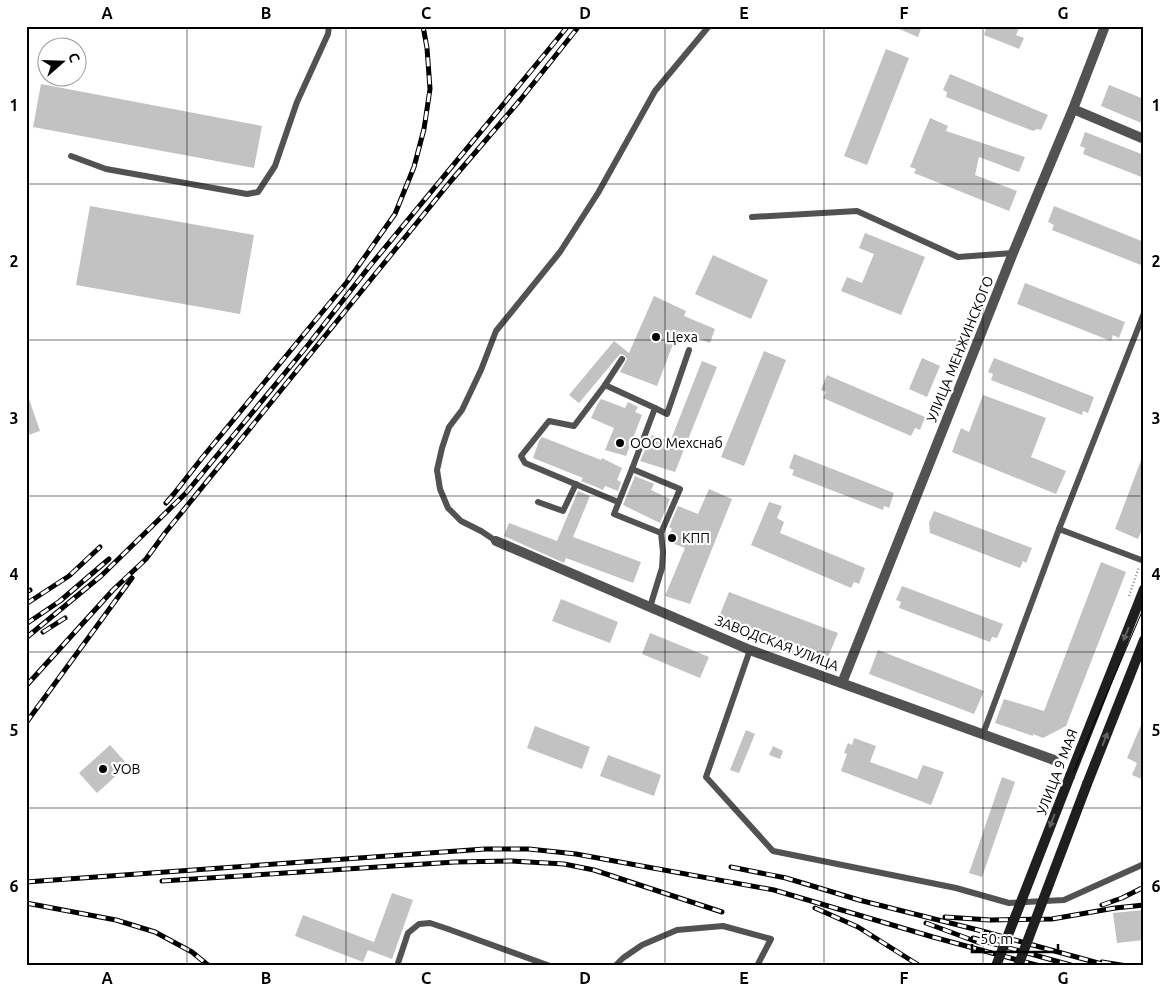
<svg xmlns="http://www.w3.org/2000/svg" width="1170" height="992" font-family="Ubuntu,sans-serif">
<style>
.building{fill:#c2c2c2}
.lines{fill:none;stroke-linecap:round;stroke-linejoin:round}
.path{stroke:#747474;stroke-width:2;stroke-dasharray:1 2.5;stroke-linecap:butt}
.service{stroke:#525252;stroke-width:6}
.minor{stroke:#525252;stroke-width:10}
.secondary{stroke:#1f1f1f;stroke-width:10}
.tram{stroke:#000;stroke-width:1}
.rail-casing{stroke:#000;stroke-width:5}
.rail{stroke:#fff;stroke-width:3;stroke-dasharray:9;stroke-linecap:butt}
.secondary-bridge{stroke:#1f1f1f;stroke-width:10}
.oneway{fill:#626262}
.grid{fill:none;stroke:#000;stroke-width:1;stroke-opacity:0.55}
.poi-dot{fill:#000;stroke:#fff;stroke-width:2}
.labels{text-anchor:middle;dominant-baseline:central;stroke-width:4.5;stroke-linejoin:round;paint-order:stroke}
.poi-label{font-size:14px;fill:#000;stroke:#fff;text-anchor:start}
.street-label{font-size:14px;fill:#000;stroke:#fff}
.neatline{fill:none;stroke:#000;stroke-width:2}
.grid-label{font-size:16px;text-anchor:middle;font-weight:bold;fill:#000}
</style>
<rect width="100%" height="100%" fill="#fff"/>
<g class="building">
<polygon points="892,26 922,26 918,37"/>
<polygon points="987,26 1020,26 1016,35 1024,38 1019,49 984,35"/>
<polygon points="886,49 909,58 867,165 844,156"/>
<polygon points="950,74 1048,115 1041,130 1037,129 1033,131 946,97 947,92 943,90"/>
<polygon points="41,84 262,126 254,168 33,127"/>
<polygon points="1109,85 1144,99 1144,124 1101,106"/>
<polygon points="930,118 948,126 946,131 1025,157 1019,172 979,157 975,175 1017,191 1009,211 914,173 916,169 910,167"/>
<polygon points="1085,132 1144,155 1144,178 1083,154 1085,148 1080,146"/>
<polygon points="90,206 254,235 240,314 76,285"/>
<polygon points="1054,206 1144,242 1144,258 1141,265 1052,230 1054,225 1048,222"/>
<polygon points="865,233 925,257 901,315 841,291 847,277 862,283 874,254 859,248"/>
<polygon points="713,255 768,280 751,319 695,294"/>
<polygon points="1025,283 1125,322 1119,338 1113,335 1111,341 1017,304"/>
<polygon points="654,296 686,311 684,316 715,329 710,343 678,331 657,386 620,372 627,359 624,355 620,354 579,403 569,395 614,341 629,353"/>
<polygon points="764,351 786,360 744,466 721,457"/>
<polygon points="922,358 940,366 927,397 909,389"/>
<polygon points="994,358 1094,397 1088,413 1083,411 1082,415 991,380 993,374 988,372"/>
<polygon points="702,361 717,367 675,472 640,461 652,435 670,442"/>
<polygon points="827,375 925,417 920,430 915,428 911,436 823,398 826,392 821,390"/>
<polygon points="983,395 1046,418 1031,457 1066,471 1056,494 952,452 961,428 969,432"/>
<polygon points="28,396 40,431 26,436 26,397"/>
<polygon points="601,399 625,408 628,402 638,407 635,412 642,415 626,456 605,450 614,428 591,418 597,405"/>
<polygon points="542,437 601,460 602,458 622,468 617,480 621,482 618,491 605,486 603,490 594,486 581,481 583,478 533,458 539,441"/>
<polygon points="794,454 894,493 889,508 884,506 883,510 792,475 794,470 789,468"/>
<polygon points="1143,455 1144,525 1138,539 1115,529"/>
<polygon points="635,476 654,484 651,490 670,499 660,523 623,505"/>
<polygon points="709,489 732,499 690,604 665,596 685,548 667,541 672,529 669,527 678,506 698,514"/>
<polygon points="578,491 590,496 573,537 641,562 633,583 566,558 564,563 504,536 509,523 557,541"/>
<polygon points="769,502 782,506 777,518 784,522 780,533 865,568 859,584 854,582 851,588 751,545"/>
<polygon points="934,511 1032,548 1026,563 1023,561 1020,568 930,533 929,523"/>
<polygon points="1101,562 1126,572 1066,726 1043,738 1033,734 1033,736 995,723 1004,699 1044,711"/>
<polygon points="902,586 1003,624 997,638 992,637 990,642 899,608 901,602 896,600"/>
<polygon points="729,592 838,633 828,657 719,617"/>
<polygon points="561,599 618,622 610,643 552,621"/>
<polygon points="650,633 709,657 700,678 642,654"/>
<polygon points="878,650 984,691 974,714 869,674"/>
<polygon points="1144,718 1144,780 1132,775 1137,763 1127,758"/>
<polygon points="535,726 590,747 582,769 527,748"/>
<polygon points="746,730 755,734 739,773 730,770"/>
<polygon points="854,738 876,746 870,762 917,779 923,765 944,772 931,805 841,771 847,754 844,753 848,743 852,745"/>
<polygon points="110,745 128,765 97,793 79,773"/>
<polygon points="773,746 783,751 780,759 769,755"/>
<polygon points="608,755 661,775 654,796 600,776"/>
<polygon points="1002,777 1015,782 982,877 969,873"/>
<polygon points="392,893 413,900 392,959 368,950 363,962 295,936 303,915 374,942"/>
<polygon points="1144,910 1144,940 1117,943 1113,913"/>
</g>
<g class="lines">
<polyline class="path" points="1129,596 1139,567"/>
<g class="service">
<polyline points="71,156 106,169 247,194 258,192 275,166 297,102 328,34 329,26"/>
<polyline points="752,217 857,211 958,257 1013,253"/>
<polyline points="622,359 605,385 655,408"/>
<polyline points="605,385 574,426 549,421 521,456 525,463 618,502"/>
<polyline points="632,469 655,408 667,414 689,350"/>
<polyline points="538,502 563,511 576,484"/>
<polyline points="1059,529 1144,561"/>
<polyline points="496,541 481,531 461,521 448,508 440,489 437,470 442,448 449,427 462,410 481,370 496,331 560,252 598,193 655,91 709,26"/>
<polyline points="650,607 662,568 663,552 661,533 680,489 632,469 614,514 661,533"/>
<polyline points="750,650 706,777 773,851 956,888 1009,903 1064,900 1144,864"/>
<polyline points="983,734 1059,529 1144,313"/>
<polyline points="397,966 408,933 419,924 430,923 448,929 550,966"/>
<polyline points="615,966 623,958 642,945 677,930 723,926 771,939 757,966"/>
</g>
<g class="minor">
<polyline points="1073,109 1144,139"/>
<polyline points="496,541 750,650 1054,760"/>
<polyline points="842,683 1013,253 1073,109 1105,26"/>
</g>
<g class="secondary">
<polyline points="1070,776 1144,589"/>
<polyline points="1087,784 1144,640"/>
</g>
<polyline class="tram" points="1000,966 1070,780 1144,607"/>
<defs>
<g id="rail">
<polyline points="166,503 173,495 202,458 347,282 395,214 414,167 424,129 430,89 427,48 423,26"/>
<polyline points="26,592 30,590"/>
<polyline points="26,604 69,576 100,547"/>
<polyline points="26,624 60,601 109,559"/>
<polyline points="43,632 65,618"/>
<polyline points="26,638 101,576 186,493 308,345 369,267 568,26"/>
<polyline points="26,686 113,590 146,559 165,533 450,182 521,99 579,26"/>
<polyline points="26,723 132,578"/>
<polyline points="731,867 786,878 859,900 982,931 1109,966"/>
<polyline points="162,881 455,862 511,861 564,864 594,870 722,912"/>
<polyline points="26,882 485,849 529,849 576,854 774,890 933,937 1040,966"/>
<polyline points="26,903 116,920 155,932 192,952 209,966"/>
<polyline points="1102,905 1122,898 1144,887"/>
<polyline points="815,908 858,927 920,966"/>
<polyline points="945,917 990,920 1052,919 1115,908 1144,905"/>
<polyline points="926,923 980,943"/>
<polyline points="973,938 1074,966"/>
<polyline points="1102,962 1127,966"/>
</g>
</defs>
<use href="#rail" class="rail-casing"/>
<use href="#rail" class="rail"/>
<g class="secondary-bridge">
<polyline points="996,966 1070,776"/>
<polyline points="1018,966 1087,784"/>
</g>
</g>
<defs><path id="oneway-solid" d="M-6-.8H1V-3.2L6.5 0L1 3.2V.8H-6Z" transform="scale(1.25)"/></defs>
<g class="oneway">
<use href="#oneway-solid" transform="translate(1126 634) rotate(112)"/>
<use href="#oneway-solid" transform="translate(1105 739) rotate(-69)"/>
<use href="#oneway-solid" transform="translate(1052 821) rotate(111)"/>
</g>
<path class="grid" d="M187,26V966M346,26V966M505,26V966M665,26V966M824,26V966M983,26V966M26,184H1144M26,340H1144M26,496H1144M26,652H1144M26,808H1144"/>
<g class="poi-dot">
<circle cx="656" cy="337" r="5"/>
<circle cx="620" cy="443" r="5"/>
<circle cx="672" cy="538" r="5"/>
<circle cx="103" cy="769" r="5"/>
</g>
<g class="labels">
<g class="poi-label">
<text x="666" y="337">Цеха</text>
<text x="630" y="443">ООО Мехснаб</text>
<text x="682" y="538">КПП</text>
<text x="113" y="769">УОВ</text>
</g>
<g class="street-label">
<text transform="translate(960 349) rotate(-68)">УЛИЦА МЕНЖИНСКОГО</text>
<text transform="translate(777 643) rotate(21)">ЗАВОДСКАЯ УЛИЦА</text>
<text transform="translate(1057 772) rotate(-69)">УЛИЦА 9 МАЯ</text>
</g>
</g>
<rect width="1170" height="992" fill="none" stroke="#ffffff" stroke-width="55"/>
<g transform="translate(62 62) rotate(70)"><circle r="24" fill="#ffffff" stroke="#999999"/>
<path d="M0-4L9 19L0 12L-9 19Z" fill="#000000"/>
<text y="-8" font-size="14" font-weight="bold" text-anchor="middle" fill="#000000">С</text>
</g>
<path d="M972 944v8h86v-8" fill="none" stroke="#000000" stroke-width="2.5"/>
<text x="980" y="944" font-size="15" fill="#000000" stroke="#ffffff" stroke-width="4" paint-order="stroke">50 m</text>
<rect x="28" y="28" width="1114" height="936" class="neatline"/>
<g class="grid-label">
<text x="107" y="19">A</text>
<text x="266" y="19">B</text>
<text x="426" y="19">C</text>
<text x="585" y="19">D</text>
<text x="744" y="19">E</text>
<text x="904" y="19">F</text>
<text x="1063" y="19">G</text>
<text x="14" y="111">1</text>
<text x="1156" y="111">1</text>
<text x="14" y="267">2</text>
<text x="1156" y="267">2</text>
<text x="14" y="424">3</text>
<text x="1156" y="424">3</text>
<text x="14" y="580">4</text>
<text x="1156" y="580">4</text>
<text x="14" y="736">5</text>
<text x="1156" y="736">5</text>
<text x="14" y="892">6</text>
<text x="1156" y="892">6</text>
<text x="107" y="984">A</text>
<text x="266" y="984">B</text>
<text x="426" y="984">C</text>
<text x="585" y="984">D</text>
<text x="744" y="984">E</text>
<text x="904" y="984">F</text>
<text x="1063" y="984">G</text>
</g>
</svg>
